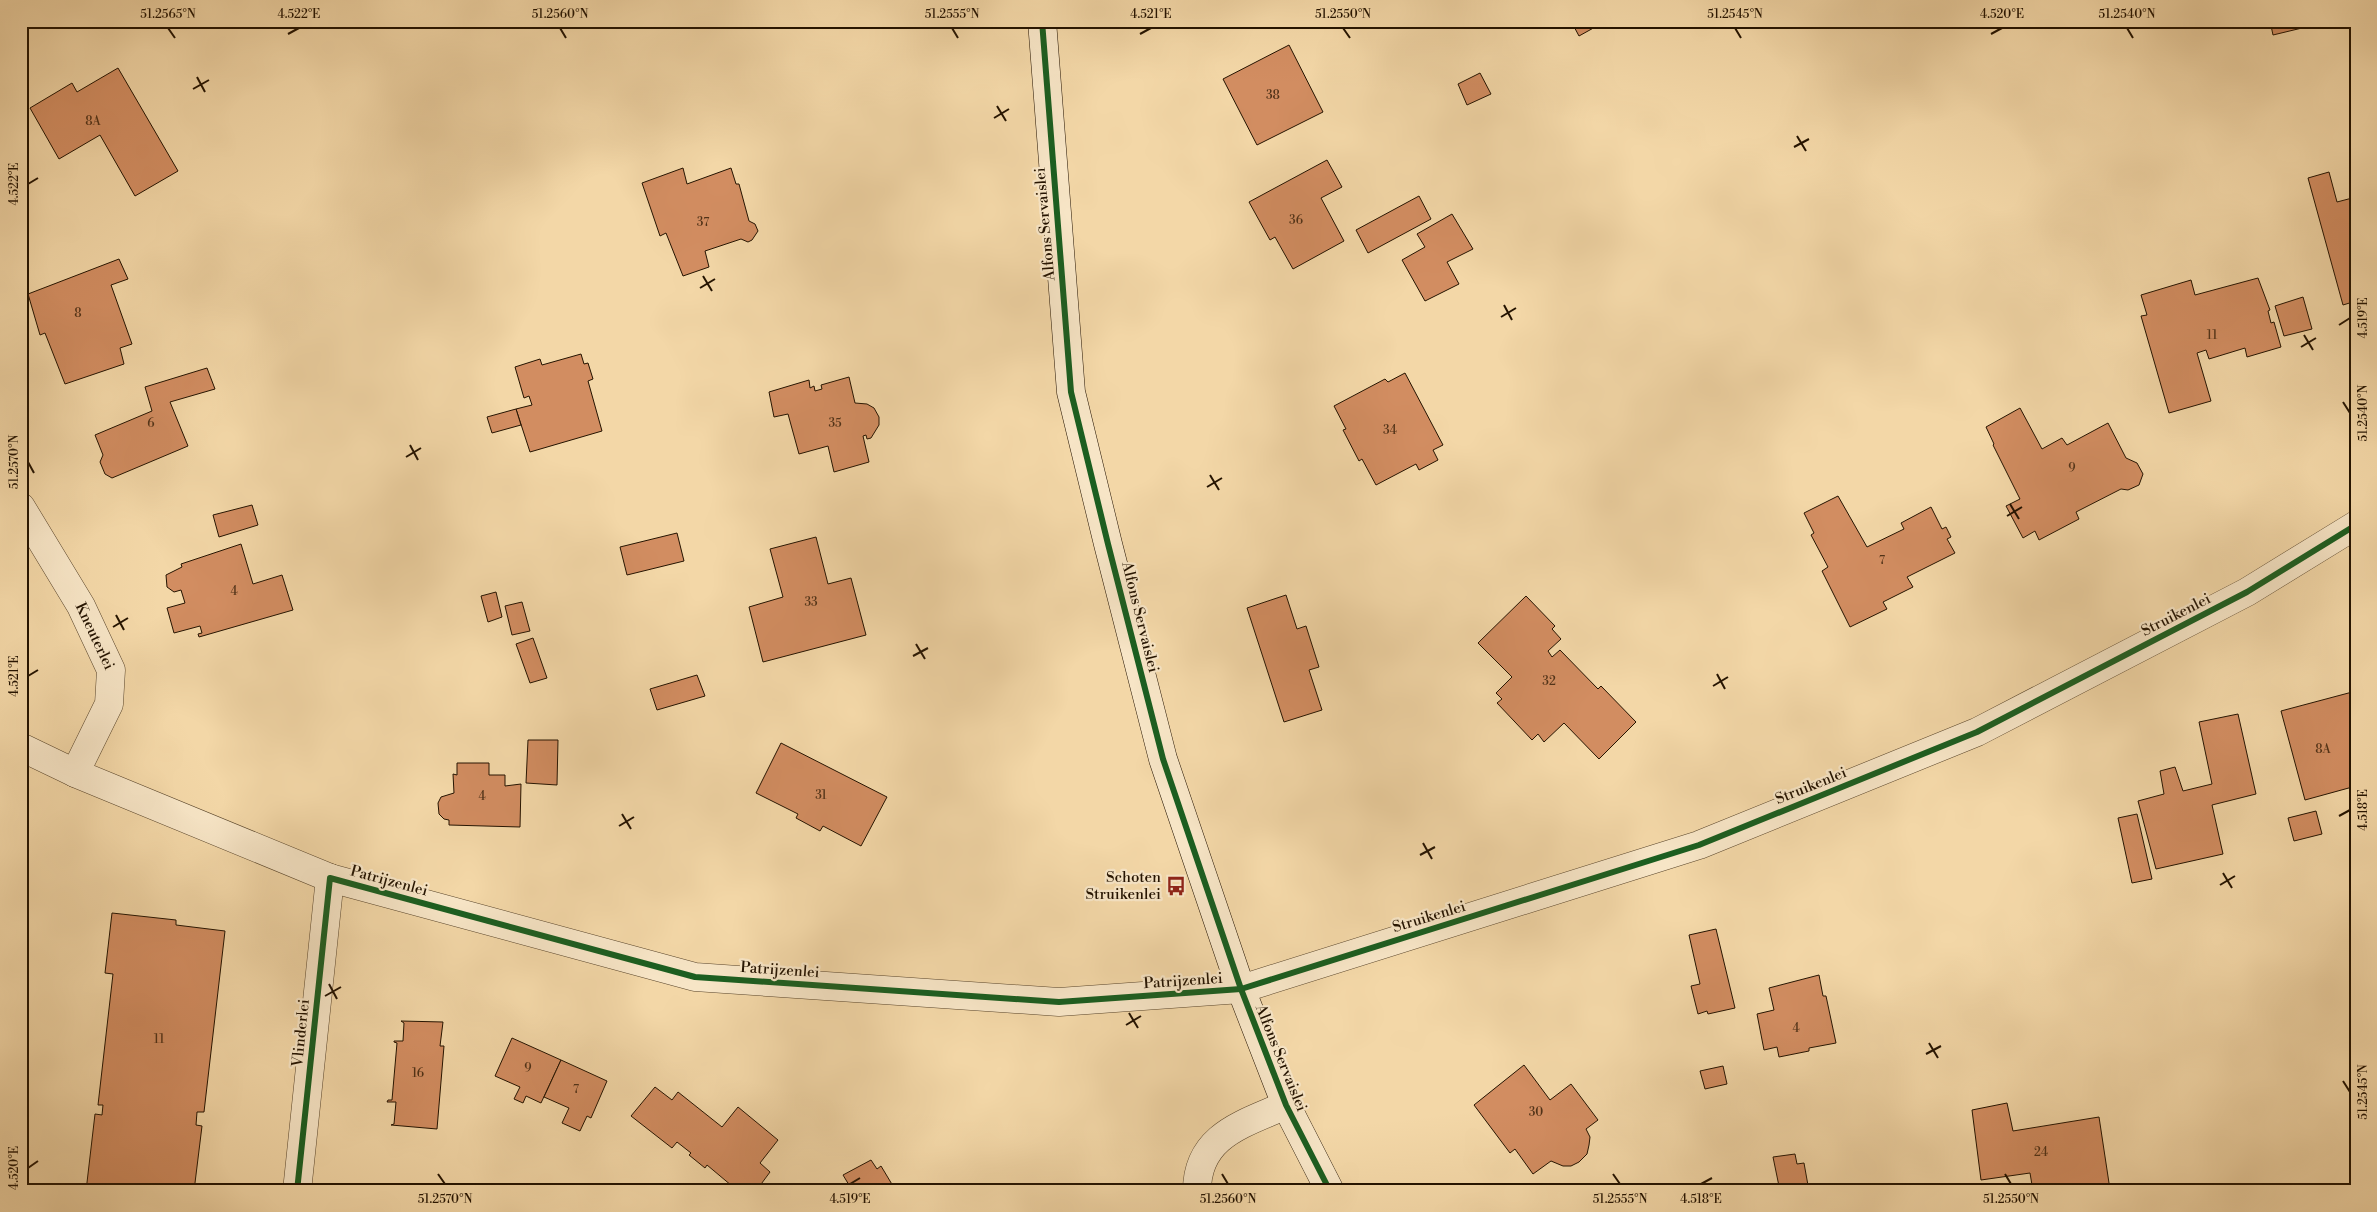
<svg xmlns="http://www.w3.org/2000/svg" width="2377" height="1212" font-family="'Libre Bodoni',serif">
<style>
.building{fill:#d28d61;stroke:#241300}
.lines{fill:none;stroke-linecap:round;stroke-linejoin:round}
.street-casing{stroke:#58442a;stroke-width:29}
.secondary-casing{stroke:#241300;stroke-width:29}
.street{stroke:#f7e5c6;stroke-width:28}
.secondary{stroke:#f7e5c6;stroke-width:28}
.cycleway-casing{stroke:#f7e5c6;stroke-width:9}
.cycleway{stroke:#1b5e20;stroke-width:6}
.ticks{fill:none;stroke:#241300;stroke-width:2}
.labels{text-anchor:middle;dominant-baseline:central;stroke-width:4.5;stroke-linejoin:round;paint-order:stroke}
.number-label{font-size:12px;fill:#503218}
.street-label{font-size:15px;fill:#241300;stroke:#f7e5c6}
.poi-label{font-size:15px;fill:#241300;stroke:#f7e5c6;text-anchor:end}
.neatline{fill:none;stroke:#241300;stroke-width:2}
.ticks-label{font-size:12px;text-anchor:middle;fill:#241300}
</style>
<rect width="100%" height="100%" fill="#f3d7a7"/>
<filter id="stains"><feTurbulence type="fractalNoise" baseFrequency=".004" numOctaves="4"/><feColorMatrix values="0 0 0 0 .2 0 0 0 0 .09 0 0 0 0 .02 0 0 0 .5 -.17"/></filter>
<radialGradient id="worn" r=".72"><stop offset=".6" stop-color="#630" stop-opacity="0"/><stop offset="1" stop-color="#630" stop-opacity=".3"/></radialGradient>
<g class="building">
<polygon points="1571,21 1606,21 1579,36"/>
<polygon points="2270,21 2301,21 2302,28 2273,35"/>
<polygon points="1289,45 1323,112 1257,145 1223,79"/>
<polygon points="118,68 178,171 135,196 100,135 59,159 30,108 72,83 77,92"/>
<polygon points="1480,73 1491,94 1467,105 1458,84"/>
<polygon points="1327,160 1342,187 1321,198 1344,241 1293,269 1275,237 1270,240 1249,202"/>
<polygon points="683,168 687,184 731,168 736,184 739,184 749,221 755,224 758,231 752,240 748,242 741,239 705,251 709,267 683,276 666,233 660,236 642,183"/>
<polygon points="2329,172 2337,202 2356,197 2356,301 2343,305 2308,178"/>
<polygon points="1419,196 1431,219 1368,253 1356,230"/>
<polygon points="1452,214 1473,249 1447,262 1459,284 1425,301 1402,260 1425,247 1417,234"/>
<polygon points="119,259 128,279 111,285 132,344 120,348 124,364 65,384 45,333 40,335 28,294"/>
<polygon points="2258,278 2270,310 2268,311 2271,323 2274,322 2281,347 2247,357 2245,348 2209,359 2206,350 2197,353 2211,401 2169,413 2141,316 2147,315 2141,295 2191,280 2195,295"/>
<polygon points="2303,297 2312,329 2284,336 2275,306"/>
<polygon points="581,354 584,364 588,363 593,379 588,381 602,431 530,452 516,409 532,405 529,396 524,398 515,367 540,359 542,365"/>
<polygon points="207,368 215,389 170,402 188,446 112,478 105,474 100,462 103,455 95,435 152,411 145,387"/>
<polygon points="1405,373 1443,445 1433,450 1438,460 1419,470 1416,464 1376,485 1362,459 1359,461 1343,430 1346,429 1334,406 1385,379 1388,382"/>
<polygon points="849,377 855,403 867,404 874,408 879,417 879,425 871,438 867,439 866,435 863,436 869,462 834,472 828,446 799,454 788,414 774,417 769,392 809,380 810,388 814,386 815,391 822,389 821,385"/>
<polygon points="2020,408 2042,449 2062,438 2067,445 2108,423 2126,458 2137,463 2143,474 2139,485 2128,490 2121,489 2076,512 2079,519 2039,540 2035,531 2023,538 2006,506 2020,499 1993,445 1994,444 1986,427"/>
<polygon points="516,409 521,425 492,433 487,417"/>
<polygon points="1838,496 1867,547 1904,529 1901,523 1931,507 1942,529 1946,527 1951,537 1947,539 1955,553 1907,577 1913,587 1883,602 1887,609 1850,627 1822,571 1828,567 1811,535 1814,533 1804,513"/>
<polygon points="252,505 258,525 219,537 213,515"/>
<polygon points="677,533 684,561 627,575 620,547"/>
<polygon points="816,537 828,584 851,578 866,635 763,662 749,607 783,597 770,549"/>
<polygon points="241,544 253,584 282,575 293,610 199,637 198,634 202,633 200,626 174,633 167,608 185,603 181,590 174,592 167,587 166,575 182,567 181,564"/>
<polygon points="496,592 502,617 488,622 481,596"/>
<polygon points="1286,595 1297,629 1306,626 1319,667 1309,670 1322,710 1284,722 1247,608"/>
<polygon points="1526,596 1555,626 1552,629 1561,639 1548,651 1552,657 1560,650 1598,689 1601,686 1636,722 1599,759 1564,723 1544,742 1538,734 1532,740 1497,703 1502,699 1496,693 1512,677 1478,643"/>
<polygon points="522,602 530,631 512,635 505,606"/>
<polygon points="533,638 547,678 530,683 516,644"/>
<polygon points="697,675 705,696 657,710 650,689"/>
<polygon points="2356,691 2356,786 2305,800 2281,711"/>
<polygon points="2238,714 2256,794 2212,805 2223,854 2156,869 2138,801 2164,794 2160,771 2175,767 2183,791 2212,784 2199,722"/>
<polygon points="528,740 558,740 557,785 526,783"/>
<polygon points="781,743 887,797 861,846 823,826 820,831 796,818 798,814 756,793"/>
<polygon points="457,763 489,763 489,775 505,775 505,786 521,784 520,827 449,825 449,820 444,819 439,814 438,803 441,797 454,793 453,774 457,775"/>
<polygon points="2316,811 2322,834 2294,841 2288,818"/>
<polygon points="2137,814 2152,879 2132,883 2118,818"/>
<polygon points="112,913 176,920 176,925 225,931 204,1112 197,1112 196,1125 202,1126 194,1191 86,1191 95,1114 102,1115 103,1105 98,1105 113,974 105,973"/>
<polygon points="1716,929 1735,1008 1708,1014 1707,1011 1698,1014 1691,986 1700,984 1689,935"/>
<polygon points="1819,975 1823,996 1826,996 1836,1043 1809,1048 1809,1051 1779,1057 1777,1047 1764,1050 1757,1014 1774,1010 1769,988"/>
<polygon points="401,1021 443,1022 440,1046 444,1046 437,1129 391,1125 394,1124 396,1102 387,1102 388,1100 392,1100 397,1043 394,1042 394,1041 403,1041 404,1023"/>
<polygon points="512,1038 561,1060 541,1103 526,1096 523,1103 514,1099 520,1087 495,1076"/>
<polygon points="561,1060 607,1081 591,1118 587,1116 580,1131 562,1123 569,1108 544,1097"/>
<polygon points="1524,1065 1550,1100 1571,1084 1598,1120 1586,1129 1590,1137 1589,1145 1587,1154 1579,1162 1571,1166 1563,1166 1551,1161 1533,1174 1515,1149 1510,1153 1474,1105"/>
<polygon points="1723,1066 1727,1084 1705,1089 1700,1071"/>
<polygon points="655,1087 672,1100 678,1092 722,1127 738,1107 778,1140 760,1163 770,1172 756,1191 738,1191 707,1165 705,1168 689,1155 691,1153 677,1142 672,1148 631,1116"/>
<polygon points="2007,1103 2013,1131 2099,1117 2109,1183 2106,1188 2090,1191 2033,1191 2030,1173 1981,1180 1972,1110"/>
<polygon points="1795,1154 1797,1164 1804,1163 1809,1191 1780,1191 1773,1157"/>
<polygon points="871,1160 877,1169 881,1166 896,1191 846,1191 845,1188 849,1185 843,1175"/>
</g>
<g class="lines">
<defs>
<g id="street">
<path id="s1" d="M21,507L81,606L111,670L109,704L75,773"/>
<polyline points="21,747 75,773 330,878 695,977 1059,1002 1241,989 1699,845 1977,732 2247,592 2356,525"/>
<polyline points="297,1191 330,878"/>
<path d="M1197,1191C1197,1135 1244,1124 1286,1105"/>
</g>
<polyline id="secondary" points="1042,21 1071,392 1108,544 1163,759 1241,989 1286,1105 1330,1191"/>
</defs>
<use href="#street" class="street-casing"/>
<use href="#secondary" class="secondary-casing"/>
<use href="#street" class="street"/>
<use href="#secondary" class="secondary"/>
<defs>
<g id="cycleway">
<polyline points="1042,21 1071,392 1108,544 1163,759 1241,989 1286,1105 1330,1191"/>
<polyline points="297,1191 330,878 695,977 1059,1002 1241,989 1699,845 1977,732 2247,592 2356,525"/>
</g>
</defs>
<use href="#cycleway" class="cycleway-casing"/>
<use href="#cycleway" class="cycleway"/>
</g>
<path class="ticks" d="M168,28L175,38M560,28L566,38M952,28L958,38M1343,28L1350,38M1735,28L1741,38M2127,28L2133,38M288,34L299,28M1140,34L1151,28M1991,34L2002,28M197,77L205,92M193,89L209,80M997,106L1006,121M994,118L1009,109M1797,136L1806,151M1794,147L1809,139M28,184L38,178M703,276L712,291M700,288L715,279M1504,305L1512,320M1501,317L1516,308M2339,325L2350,318M2304,335L2313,350M2301,347L2316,338M2343,402L2350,413M410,445L418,460M406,457L421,448M28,462L34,473M1210,475L1219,490M1207,487L1222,478M2010,504L2019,519M2007,516L2022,507M116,615L124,630M113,627L128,618M916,644L925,659M913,656L928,648M1717,674L1725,689M28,676L38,670M1713,686L1728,677M622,814L631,829M2339,816L2350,810M619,826L634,817M1423,843L1432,859M1420,855L1435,847M2223,873L2232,888M2220,885L2235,876M329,984L337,999M325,996L341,987M1129,1013L1138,1028M1126,1025L1141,1016M1929,1043L1938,1058M1926,1054L1941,1046M2343,1081L2350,1092M28,1168L38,1161M438,1174L445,1184M1222,1174L1228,1184M1613,1174L1620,1184M2005,1174L2011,1184M850,1184L860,1178M1701,1184L1712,1178"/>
<defs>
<symbol id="bus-bare" viewBox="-9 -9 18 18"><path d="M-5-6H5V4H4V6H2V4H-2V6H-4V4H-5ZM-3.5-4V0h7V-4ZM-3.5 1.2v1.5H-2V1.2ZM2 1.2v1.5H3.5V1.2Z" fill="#8f2418" stroke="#f7e5c6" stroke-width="2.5" paint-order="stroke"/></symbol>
</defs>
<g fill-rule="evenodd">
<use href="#bus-bare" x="1162" y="872" width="28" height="28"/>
</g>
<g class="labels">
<g class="number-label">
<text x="1273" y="95">38</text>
<text x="93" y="121">8A</text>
<text x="1296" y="220">36</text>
<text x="703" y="222">37</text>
<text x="78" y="313">8</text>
<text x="2212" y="335">11</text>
<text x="151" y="423">6</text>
<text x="835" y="423">35</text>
<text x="1390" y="430">34</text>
<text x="2072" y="468">9</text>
<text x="1882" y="560">7</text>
<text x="234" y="591">4</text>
<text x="811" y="602">33</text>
<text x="1549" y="681">32</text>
<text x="2323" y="749">8A</text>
<text x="821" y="795">31</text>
<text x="482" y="796">4</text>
<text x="1796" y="1028">4</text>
<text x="159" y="1039">11</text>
<text x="528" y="1068">9</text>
<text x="418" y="1073">16</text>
<text x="576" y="1089">7</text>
<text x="1536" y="1112">30</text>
<text x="2041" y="1152">24</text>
</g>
<g class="street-label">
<text transform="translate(1045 224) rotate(-95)">Alfons Servaislei</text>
<text transform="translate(2176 615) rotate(-27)">Struikenlei</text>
<text transform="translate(1140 617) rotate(76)">Alfons Servaislei</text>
<text stroke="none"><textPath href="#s1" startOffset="149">Kneuterlei</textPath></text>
<text transform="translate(1811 786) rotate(-22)">Struikenlei</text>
<text transform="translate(389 881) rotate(15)">Patrijzenlei</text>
<text transform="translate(1429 917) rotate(-17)">Struikenlei</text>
<text transform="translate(780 970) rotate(4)">Patrijzenlei</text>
<text transform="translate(1183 981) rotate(-4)">Patrijzenlei</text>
<text transform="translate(301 1033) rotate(-84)">Vlinderlei</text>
<text transform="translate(1281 1058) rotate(68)">Alfons Servaislei</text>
</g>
<g class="poi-label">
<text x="1161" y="877">Schoten<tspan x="1161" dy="17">Struikenlei</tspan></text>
</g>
</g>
<rect width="2377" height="1212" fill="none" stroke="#f3d7a7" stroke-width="55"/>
<rect x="28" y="28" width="2322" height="1156" class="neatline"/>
<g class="ticks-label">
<text x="168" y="18">51.2565°N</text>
<text x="299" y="18">4.522°E</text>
<text x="560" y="18">51.2560°N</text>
<text x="952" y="18">51.2555°N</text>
<text x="1151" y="18">4.521°E</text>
<text x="1343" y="18">51.2550°N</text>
<text x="1735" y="18">51.2545°N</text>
<text x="2002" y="18">4.520°E</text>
<text x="2127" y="18">51.2540°N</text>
<text transform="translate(14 184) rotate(-90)" y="4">4.522°E</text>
<text transform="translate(2363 318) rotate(-90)" y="4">4.519°E</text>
<text transform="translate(2363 413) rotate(-90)" y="4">51.2540°N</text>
<text transform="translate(14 462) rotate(-90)" y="4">51.2570°N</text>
<text transform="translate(14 676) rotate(-90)" y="4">4.521°E</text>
<text transform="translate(2363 810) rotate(-90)" y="4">4.518°E</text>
<text transform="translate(2363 1092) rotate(-90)" y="4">51.2545°N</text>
<text transform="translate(14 1168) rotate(-90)" y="4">4.520°E</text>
<text x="445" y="1203">51.2570°N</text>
<text x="850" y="1203">4.519°E</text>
<text x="1228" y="1203">51.2560°N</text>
<text x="1620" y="1203">51.2555°N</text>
<text x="1701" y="1203">4.518°E</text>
<text x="2011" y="1203">51.2550°N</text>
</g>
<rect width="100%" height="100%" filter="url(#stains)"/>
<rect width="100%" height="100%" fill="url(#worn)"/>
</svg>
